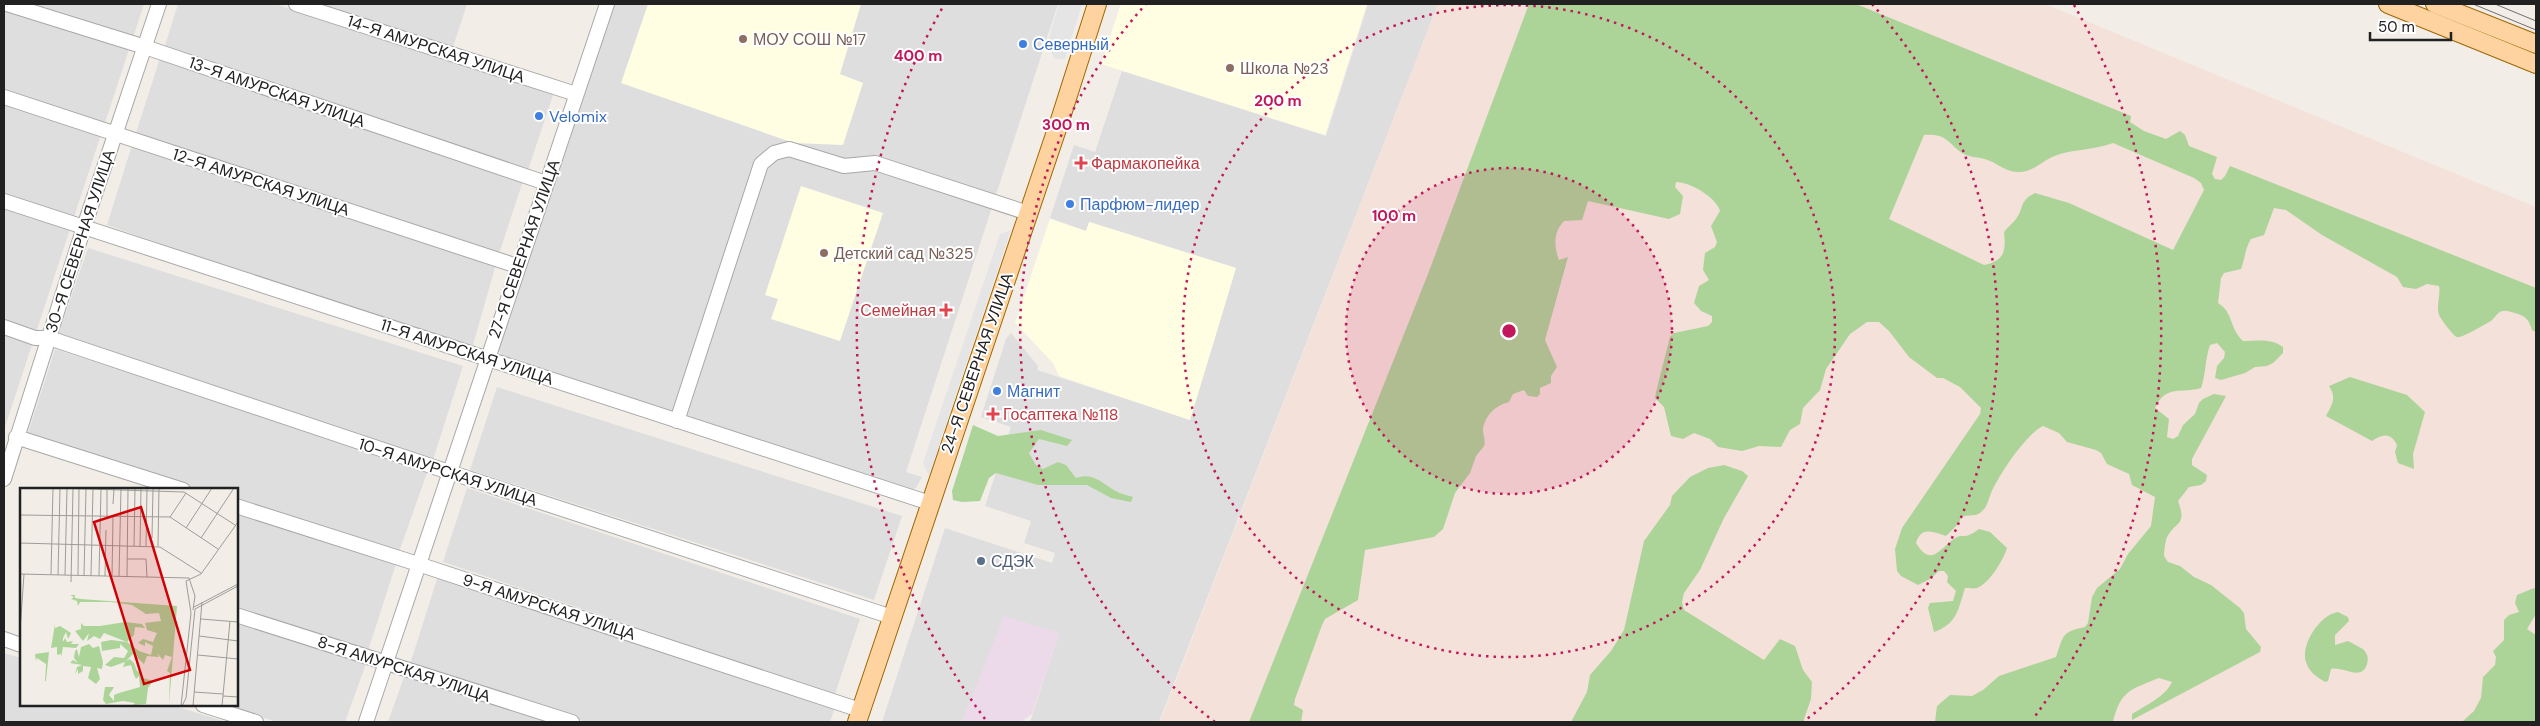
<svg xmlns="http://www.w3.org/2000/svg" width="2540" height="726" font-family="'DM Sans',sans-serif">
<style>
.residential{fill:#dfdede}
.industrial{fill:#ecd9e9}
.education{fill:#fffee3}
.military{fill:#f4e1da}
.forest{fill:#acd499;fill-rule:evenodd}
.parking{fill:#e5e5e5}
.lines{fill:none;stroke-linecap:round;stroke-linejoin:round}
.minor-casing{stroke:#a8a8a8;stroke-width:16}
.major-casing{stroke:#9e6600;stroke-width:20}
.minor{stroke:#fff;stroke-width:14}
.major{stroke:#ffd39f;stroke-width:18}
.tram{stroke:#6f6f6f;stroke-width:1}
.ring{fill:none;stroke:#c2185b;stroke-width:2.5;stroke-dasharray:2.5 5}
.education-dot{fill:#8d6e63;stroke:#fff;stroke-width:2}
.shop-dot{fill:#3f7fe0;stroke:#fff;stroke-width:2}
.health-dot{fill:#e0444e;stroke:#fff;stroke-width:2}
.service-dot{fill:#5c6f8a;stroke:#fff;stroke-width:2}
.labels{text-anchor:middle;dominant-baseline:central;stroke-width:4;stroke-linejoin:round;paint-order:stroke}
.education-label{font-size:16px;fill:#785e54;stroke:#fff;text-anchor:start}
.shop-label{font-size:16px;fill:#366cbe;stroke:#fff;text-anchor:start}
.street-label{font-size:16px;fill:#212121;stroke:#fff}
.health-label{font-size:16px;fill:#be3a42;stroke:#fff;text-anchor:start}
.service-label{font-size:16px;fill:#4e5e75;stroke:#fff;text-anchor:start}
.inset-road{fill:none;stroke:#9e9c98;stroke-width:1}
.view{fill:#d20006;fill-opacity:0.15;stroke:#d20006;stroke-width:2.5}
.inset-edge{fill:none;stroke:#212121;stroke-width:2.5}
.centre{fill:#c2185b;stroke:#fff;stroke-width:2.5}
.ring-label{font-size:15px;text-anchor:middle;font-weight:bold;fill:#c2185b;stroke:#fff;stroke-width:4;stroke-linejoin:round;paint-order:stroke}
</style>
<rect width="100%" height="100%" fill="#f2eee7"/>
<g class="residential">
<polygon points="4,4 144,4 4,430"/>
<polygon points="178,4 275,4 554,92 527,173 163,52"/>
<polygon points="314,4 467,4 452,50"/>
<polygon points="614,4 1058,4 906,472 922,477 916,488 907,491 508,359 500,353 497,347 498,340"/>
<polygon points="1368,4 1438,4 1159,722 1030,722 1059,633 1005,617 962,722 882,722 945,528 1052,563 1055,553 1024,543 1031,521 985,506 1011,427 981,417 1006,339 1011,333 1038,366 1037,370 1190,420 1236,268 1090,222 1086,231 1050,218 1074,145 1095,152 1122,71 1326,136"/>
<polygon points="160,58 523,181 498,257 134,139"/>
<polygon points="132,145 496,264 471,352 107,225"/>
<polygon points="88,248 463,366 432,463 57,338"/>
<polygon points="55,349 428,470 398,555 236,503 236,490 194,490 27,436"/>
<polygon points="497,387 902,516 874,600 470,470"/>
<polygon points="467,488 860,619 835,694 443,562"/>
<polygon points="236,514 396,564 368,651 236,609"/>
<polygon points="438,576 836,705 830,722 586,722 410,664"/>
<polygon points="236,619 367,661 345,722 277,722 223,705 236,705"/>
<polygon points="4,653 21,658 21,705 171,705 227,722 4,722"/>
<polygon points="404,677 551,722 388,722"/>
</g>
<polygon class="industrial" points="1004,616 1059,633 1032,714 1021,722 962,722"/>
<g class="education">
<polygon points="648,4 861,4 840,74 863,83 843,145 794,143 621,83"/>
<polygon points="1121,4 1367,4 1325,135 1101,64"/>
<polygon points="801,186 883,213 840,341 771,319 778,299 765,295"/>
<polygon points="1050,219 1086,231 1089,222 1236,268 1190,420 1059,376 1053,363 1015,323"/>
</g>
<polygon class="military" points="1438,4 2045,4 2536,207 2536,722 1160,722"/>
<g class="forest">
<path d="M1529,4H1856L2131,116L2130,122L2144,131L2166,139L2180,131L2185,135L2189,146L2217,157L2212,174L2215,179L2221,180L2225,176L2230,166L2536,288V332L2532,330C2529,321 2527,317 2518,314C2513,313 2508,310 2503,311C2497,312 2495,318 2491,321C2485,324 2461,339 2457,337C2454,337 2442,320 2440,317C2435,307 2441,296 2439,286L2427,284L2416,289L2403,287L2397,277L2322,235L2286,210L2274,208L2264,235L2251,239C2245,248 2245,259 2241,269L2224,273L2221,278L2218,303C2234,313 2229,328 2243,341C2257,341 2271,338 2283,347V353L2273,363L2267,366L2255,367L2245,373L2221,380L2215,378L2217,366L2224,358L2225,352L2217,343L2210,345C2205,359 2206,374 2201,388C2181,394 2166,384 2155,408L2169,419L2167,437L2173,439L2178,436L2183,425L2195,414L2199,403L2203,399L2214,394L2226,396L2192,459V465L2207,475L2206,481L2201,485L2189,487L2178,501C2188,528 2174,520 2166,540C2165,545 2164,551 2164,556L2168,562L2180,566L2194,577L2211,585L2240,608L2244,613L2246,629L2261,647L2260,652L2132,720V714C2145,706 2166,696 2172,682L2159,678C2130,690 2121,690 2113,722H1935L1937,706L1950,695L1972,696L1983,690L1999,676L2056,657C2064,635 2061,632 2085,627L2088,623L2092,597L2097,588L2120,569L2128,554L2151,526L2155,497L2132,485L2129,474L2107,464L2101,453L2096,450L2067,442L2059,433L2043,426C2026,434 1999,475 1991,493C1988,501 1987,508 1980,513C1974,517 1967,514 1961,517L1959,523L1946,536C1933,532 1921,526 1916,543C1932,570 1942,545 1957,537C1960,535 1965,537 1969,535C1972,534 1976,531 1979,529L1990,532L2007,548C2004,559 1989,584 1977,588C1974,589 1968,588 1965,588C1958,610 1957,624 1934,632L1928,608L1930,603L1953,601L1956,591L1947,582L1948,576L1944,571H1939L1930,579L1918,585L1901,576L1897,571L1895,549L1902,528L1980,414L1981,408L1960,387L1943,378H1937L1909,357L1889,331L1879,322H1867L1850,334L1826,369L1820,390L1803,408L1800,424L1790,430L1781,447L1759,446L1742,451L1718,447L1710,439L1694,433L1683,439L1671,436L1664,407L1655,398L1656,392L1670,337L1674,333L1708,326L1712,322V316L1701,311L1694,303L1699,286L1709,280L1703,270L1705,253L1715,247L1717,242L1711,226L1720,211C1716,197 1690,182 1676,182L1675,187L1683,196L1680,214L1669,219L1588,201L1582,220L1564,221C1553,232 1554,247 1559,260L1568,257L1545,340L1557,367L1551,376V383L1540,388V394L1537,397L1528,396L1524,390L1513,394L1509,402C1496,405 1484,416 1483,430C1483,436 1486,440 1484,446L1476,456L1470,473L1455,493L1443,529L1434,537L1365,550L1358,600L1325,619L1322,625L1295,699L1294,705L1303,710L1301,722H1249L1428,274ZM1924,135C1949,133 1948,145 1964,154C1972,158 1982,157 1990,161C2000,165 2006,172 2018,172C2033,173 2044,159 2057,155C2075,149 2094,150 2113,143L2194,178L2201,183L2204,190L2173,250L2069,203L2035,193C2018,202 2025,207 2016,219C2012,224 2008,227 2004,232C2006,250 2005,261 1984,265L1889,219Z"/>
<path d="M2350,377L2407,395L2425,412L2413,454L2414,469L2398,463L2395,452L2397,445C2391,432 2382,434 2372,441L2326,416C2332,405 2337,398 2329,386Z"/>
<path d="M973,425L998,436L1041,430L1072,440L1067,446L1039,439L1029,453L1036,465L1043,469L1058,462L1066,465L1076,478C1092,472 1101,482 1114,490C1120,494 1127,495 1133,497L1131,502L1111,498L1087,485H1038L996,473L989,478L980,501L962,502L953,500L952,491Z"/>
<polygon points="1724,465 1742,471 1748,476 1724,518 1700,570 1684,593 1682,602 1684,610 1764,660 1780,639 1795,646 1803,670 1812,682 1811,699 1803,722 1571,722 1587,692 1590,675 1611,651 1624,630 1644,541 1670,505 1672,496 1690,477 1708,468"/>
<polygon points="2534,588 2536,590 2536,614 2527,629 2536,635 2536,722 2462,722 2474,711 2481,698 2483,677 2495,665 2496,657 2493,651 2504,640 2504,620 2509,615 2519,612 2515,603 2517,595"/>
<path d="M2338,612L2348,617L2349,621L2335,635V645L2348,641L2363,649C2367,653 2369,658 2367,664C2362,682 2343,666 2331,669L2328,681L2325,682C2317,677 2309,672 2306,662C2300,644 2321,614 2338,612Z"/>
</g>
<g class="parking">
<polygon points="1059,4 1082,4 1065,59 1055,59 1047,44"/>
<polygon points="1011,230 929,476 923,463 1000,234"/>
</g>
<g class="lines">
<defs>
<g id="minor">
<polyline points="7,4 145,47 546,183"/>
<polyline points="296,4 576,94"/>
<polyline points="4,97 517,266"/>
<polyline points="4,201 930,503"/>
<polyline points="4,327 35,338 49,338 449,472 892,617"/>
<polyline points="677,421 761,164 774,153 789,149 844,166 875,163 1028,213"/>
<polyline points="16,437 183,490"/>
<polyline points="4,479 84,227 159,4"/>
<polyline points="236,506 418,564 860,710"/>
<polyline points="236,615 572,722"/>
<polyline points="4,639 21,645"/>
<polyline points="203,705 256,722"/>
<polyline points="366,722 607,4"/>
</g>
<g id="major">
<polyline points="2388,4 2536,64"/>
<polyline points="2435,4 2536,44"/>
<polyline points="857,722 1061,117 1097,4"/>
</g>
</defs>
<use href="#minor" class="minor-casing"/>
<use href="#major" class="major-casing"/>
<use href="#minor" class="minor"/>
<use href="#major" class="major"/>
<g class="tram">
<polyline points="2473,4 2536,30"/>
<polyline points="2495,4 2536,21"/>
</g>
</g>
<circle cx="1509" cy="331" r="163" fill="#c2185b" fill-opacity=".12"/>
<g class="ring">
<circle cx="1509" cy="331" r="163"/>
<circle cx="1509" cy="331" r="326"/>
<path d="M1215 722A489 489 0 0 1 1146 4M1872 4A489 489 0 0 1 1803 722"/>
<path d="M985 719A652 652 0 0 1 944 5M2074 5A652 652 0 0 1 2033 719"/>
</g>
<g class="education-dot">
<circle cx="743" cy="39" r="5"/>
<circle cx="1230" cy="68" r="5"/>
<circle cx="824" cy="253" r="5"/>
</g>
<g class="shop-dot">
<circle cx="1023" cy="44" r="5"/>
<circle cx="539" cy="116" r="5"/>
<circle cx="1070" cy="204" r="5"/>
<circle cx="997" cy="391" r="5"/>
</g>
<g class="health-dot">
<path d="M1078.5 155.5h5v5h5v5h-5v5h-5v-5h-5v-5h5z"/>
<path d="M943.5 302.5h5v5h5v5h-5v5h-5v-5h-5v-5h5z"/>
<path d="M990.5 406.5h5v5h5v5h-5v5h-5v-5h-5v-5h5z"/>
</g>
<circle class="service-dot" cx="981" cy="561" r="5"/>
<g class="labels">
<g class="education-label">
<text x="753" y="39">МОУ СОШ №17</text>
<text x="1240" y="68">Школа №23</text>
<text x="834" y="253">Детский сад №325</text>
</g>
<g class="shop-label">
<text x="1033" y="44">Северный</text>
<text x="549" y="116">Velomix</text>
<text x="1080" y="204">Парфюм-лидер</text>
<text x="1007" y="391">Магнит</text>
</g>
<g class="street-label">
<text transform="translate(436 49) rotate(18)">14-Я АМУРСКАЯ УЛИЦА</text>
<text transform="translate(277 92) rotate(19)">13-Я АМУРСКАЯ УЛИЦА</text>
<text transform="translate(261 182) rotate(18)">12-Я АМУРСКАЯ УЛИЦА</text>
<text transform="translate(80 241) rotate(-72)">30-Я СЕВЕРНАЯ УЛИЦА</text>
<text transform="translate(524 249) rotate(-71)">27-Я СЕВЕРНАЯ УЛИЦА</text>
<text transform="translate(467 352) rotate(18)">11-Я АМУРСКАЯ УЛИЦА</text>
<text transform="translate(977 363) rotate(-71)">24-Я СЕВЕРНАЯ УЛИЦА</text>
<text transform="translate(448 472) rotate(18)">10-Я АМУРСКАЯ УЛИЦА</text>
<text transform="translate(549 607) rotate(18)">9-Я АМУРСКАЯ УЛИЦА</text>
<text transform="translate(404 669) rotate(18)">8-Я АМУРСКАЯ УЛИЦА</text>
</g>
<g class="health-label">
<text x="1091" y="163">Фармакопейка</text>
<text x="936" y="310" text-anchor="end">Семейная</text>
<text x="1003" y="414">Госаптека №118</text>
</g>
<g class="service-label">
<text x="991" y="561">СДЭК</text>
</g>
</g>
<g transform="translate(20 488)">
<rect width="218" height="218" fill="#f2eee7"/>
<path d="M55,107V110L61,111L157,118L149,217L150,185L147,183L152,169L145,167L143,172L137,165L139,169L127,168L124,176L113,166L106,173L110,171L114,175L117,183L121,184L120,189L133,193L128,200L126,216L113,217L115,215L103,213L86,216L83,212L85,199H94L89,207L94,213V207L99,205L120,199L119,188L116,191L114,187L111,177L103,179L105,174L91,179L85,177L94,169L104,170L108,163L100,156V160L82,163L81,154L91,152L107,154L119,163L131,167L133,158L125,154V158L118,155L123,151L133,154L137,145L127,142L125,135L141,133L139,125L126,126L112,117L91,114H60L58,118L57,113L51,111L54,109L50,107ZM105,134L122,136L125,140L115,139L114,147L107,154L84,145L80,151L74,148L67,153L69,145L63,153L55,143L61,141V135L64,138H80ZM35,136V140L40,138L51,145L48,151L46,144L43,150V154L45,150L47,154L53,153L51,156H59L56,160L43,159L41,170V166L37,167V159L31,160ZM69,156L73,160L79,158L83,174L82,181L77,180L80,191L76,196L68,190L71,179L63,178V183L58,186V181L55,186L57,179L62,177L50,175L53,172L58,175L54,170L55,163L57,161L59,169L61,159ZM29,164L26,193H25L26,176L17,170L16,173L15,166Z" fill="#acd499"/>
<path class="inset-road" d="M37,0L164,4L215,37M93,16L94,1M0,27L150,29L198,61M87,29V1M150,29L166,5M166,40L192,0M132,50L133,0M181,50L214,0M0,55L140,59L181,85M114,58L115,1M120,58L121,1M126,58L127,0M138,58L139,0M107,71H126L127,89M0,86L169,90M31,86L33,0M38,87L40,0M45,87L47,0M58,87L59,1M64,87L66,1M71,88L73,1M79,88L81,1M85,88L86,42M92,88L93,29M99,88L101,1M107,89L108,1M169,90L175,108L173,122M51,94L53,1M174,119L218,96M181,131L218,134M0,143L4,86M179,148L218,153M178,167L218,171M174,204L203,206M203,208L218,209M161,218L171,125L166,93L181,86L218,34M162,218L166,210L175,121L218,98M173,218L182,114M202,218L210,133"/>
<path class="view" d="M121,19L170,182L124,196L74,34Z"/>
<rect width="218" height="218" class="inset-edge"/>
</g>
<circle cx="1509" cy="331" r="8" class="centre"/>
<g class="ring-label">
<text x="918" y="61">400 m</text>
<text x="1278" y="106">200 m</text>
<text x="1066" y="130">300 m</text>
<text x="1394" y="221">100 m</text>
</g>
<rect width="2540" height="726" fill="none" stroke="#212121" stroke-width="10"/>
<path d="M2370 32v8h81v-8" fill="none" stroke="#212121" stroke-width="2.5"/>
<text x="2378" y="32" font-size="15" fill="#212121" stroke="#ffffff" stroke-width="4" paint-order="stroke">50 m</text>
</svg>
